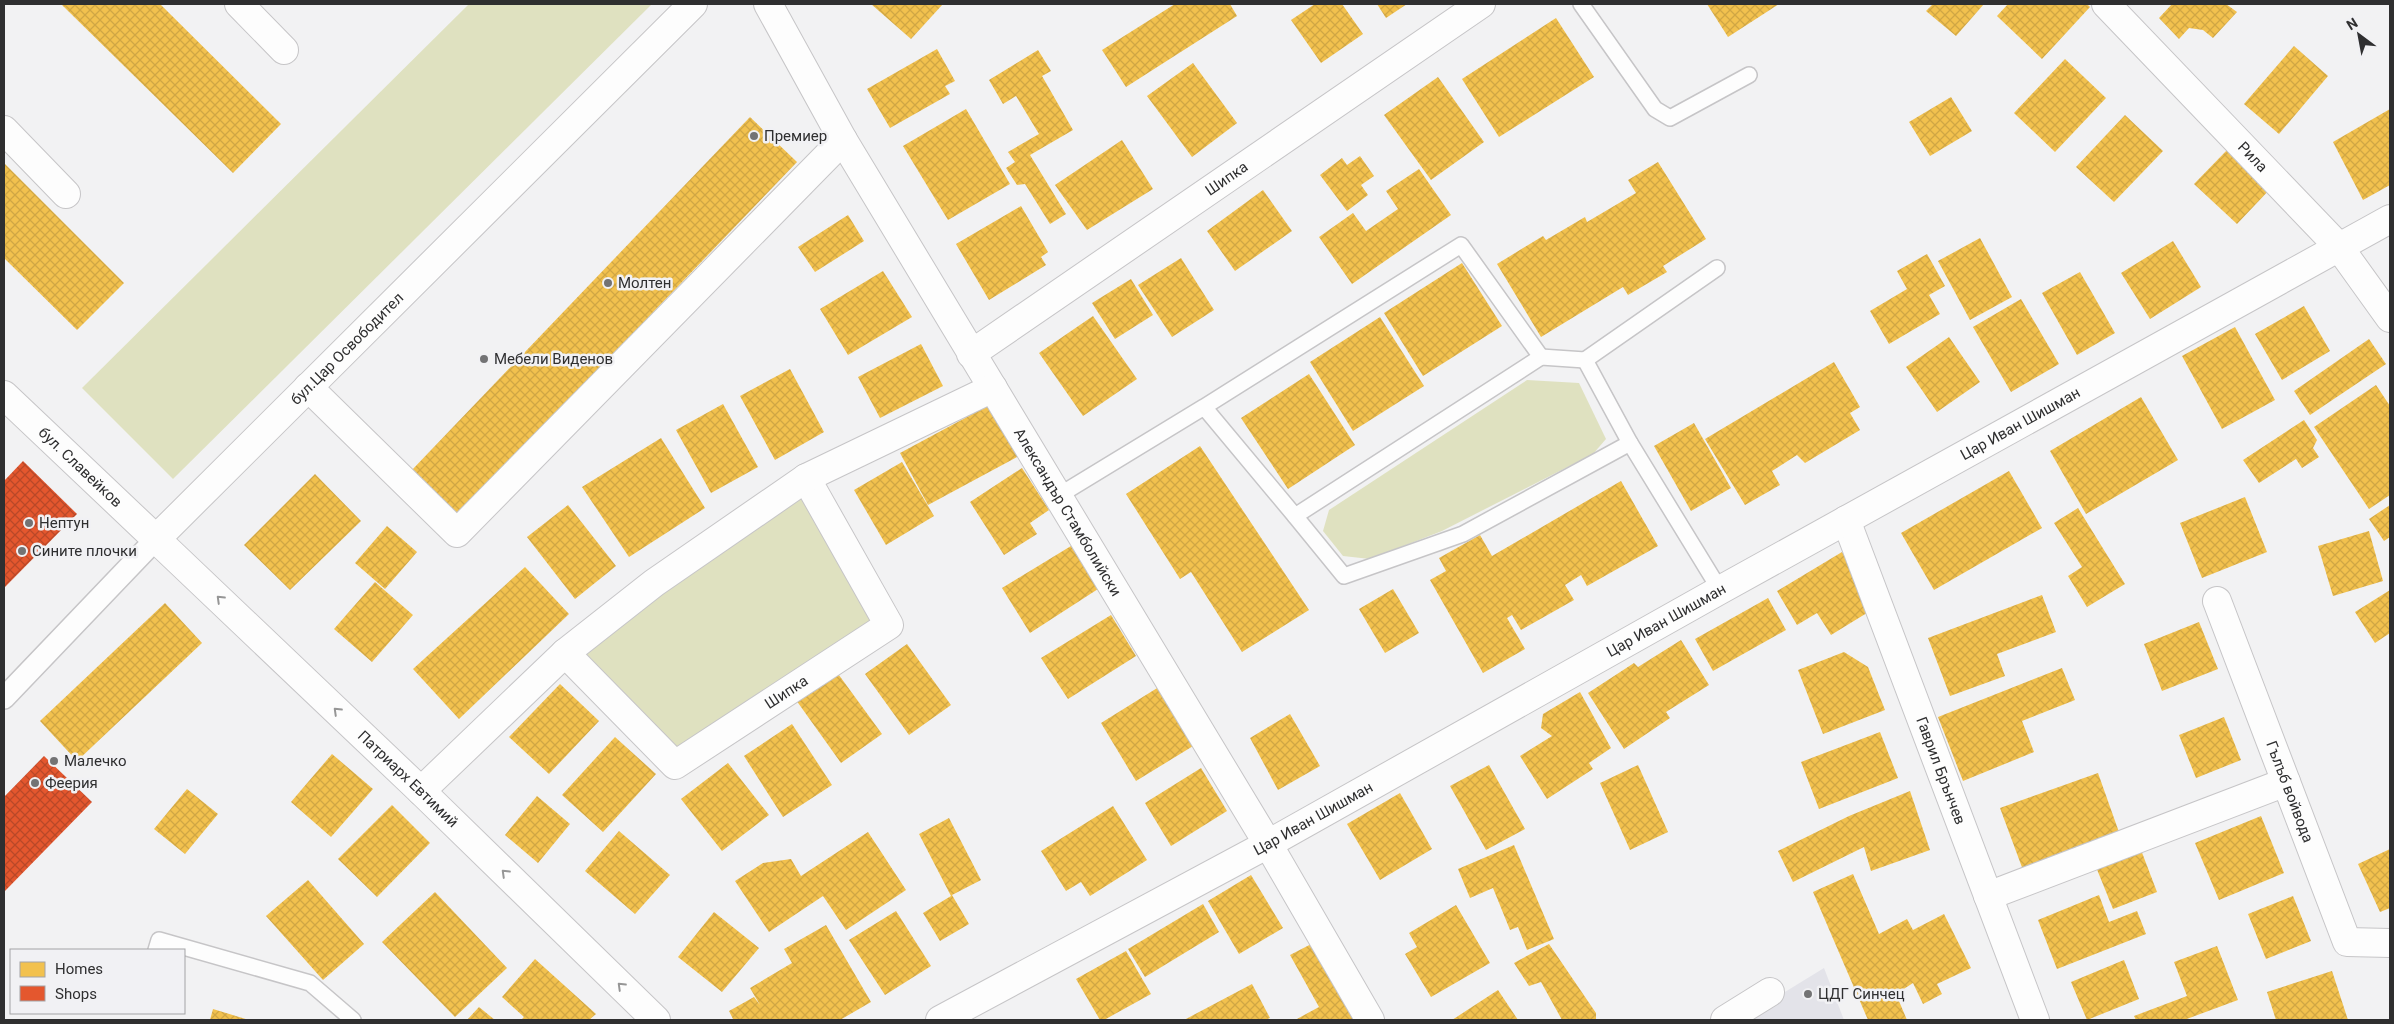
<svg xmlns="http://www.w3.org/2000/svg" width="2394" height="1024" font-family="Roboto,sans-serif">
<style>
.built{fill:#e3e3e9}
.grass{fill:#dfe1c0}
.homes{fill:url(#homes-cross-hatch)}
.shops{fill:url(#shops-cross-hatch)}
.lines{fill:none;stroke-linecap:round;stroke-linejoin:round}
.service-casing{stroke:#c6c5c7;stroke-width:18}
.pedestrian-casing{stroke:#c6c5c7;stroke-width:24}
.minor-casing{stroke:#c6c5c7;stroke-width:30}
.tertiary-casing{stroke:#c6c5c7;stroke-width:30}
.service{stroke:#fdfdfd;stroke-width:15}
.pedestrian{stroke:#fdfdfd;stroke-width:21}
.minor{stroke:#fdfdfd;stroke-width:28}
.tertiary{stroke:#fdfdfd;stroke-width:28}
.oneway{stroke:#969696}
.poi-dot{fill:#737374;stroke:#f1f1f4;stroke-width:2}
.labels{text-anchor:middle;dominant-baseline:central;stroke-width:5;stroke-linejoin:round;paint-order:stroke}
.poi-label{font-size:15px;fill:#2f2f30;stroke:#f1f1f4;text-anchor:start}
.street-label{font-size:15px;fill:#2f2f30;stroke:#f1f1f4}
</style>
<defs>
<pattern id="homes-cross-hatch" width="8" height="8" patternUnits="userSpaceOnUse" patternTransform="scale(1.25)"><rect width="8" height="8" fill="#f2c14e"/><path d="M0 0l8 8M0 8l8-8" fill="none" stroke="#d0a644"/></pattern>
<pattern id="shops-cross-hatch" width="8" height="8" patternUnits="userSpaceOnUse" patternTransform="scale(1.25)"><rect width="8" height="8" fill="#e4572e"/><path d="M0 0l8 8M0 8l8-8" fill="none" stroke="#b94828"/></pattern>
</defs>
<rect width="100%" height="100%" fill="#f2f2f3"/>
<polygon class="built" points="1824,968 1844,1020 1739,1020"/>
<g class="grass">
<polygon points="469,4 652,4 173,479 82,388"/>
<polygon points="1527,380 1579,383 1606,439 1593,454 1442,531 1370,559 1343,556 1323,531 1329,510"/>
<polygon points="805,492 877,616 674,753 576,655"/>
</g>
<g class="homes">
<polygon points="64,4 160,4 281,124 233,173 62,5"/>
<polygon points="871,4 943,4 911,39"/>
<polygon points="1175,4 1230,4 1237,16 1126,87 1102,50"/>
<polygon points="1315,4 1342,4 1363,34 1321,63 1291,20"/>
<polygon points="1377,4 1407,4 1386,18"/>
<polygon points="1707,4 1779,4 1728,37"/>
<polygon points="1933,4 1984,4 1956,36 1926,11"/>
<polygon points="2008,4 2087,4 2090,7 2042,59 1997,16"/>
<polygon points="2172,4 2226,4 2237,12 2213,38 2203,30 2189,28 2179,39 2159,18"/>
<polygon points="1556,18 1594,77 1499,137 1462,79"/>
<polygon points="2294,46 2328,76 2279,134 2244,104"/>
<polygon points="937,49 955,81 945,86 950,94 890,128 867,89"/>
<polygon points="1038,50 1051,71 1042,76 1073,130 1030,155 1066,214 1050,224 1025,184 1017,185 1006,168 1015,162 1008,152 1039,134 1016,96 1003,104 989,80"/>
<polygon points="2065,59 2106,98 2055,152 2014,113"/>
<polygon points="1193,63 1237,123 1192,157 1147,96"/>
<polygon points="1438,77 1484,142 1431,180 1384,115"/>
<polygon points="1951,97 1972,131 1930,156 1909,122"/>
<polygon points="966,109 1010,184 948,220 903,146"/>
<polygon points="2390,109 2390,185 2363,200 2333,142"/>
<polygon points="2125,115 2163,151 2114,202 2076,167"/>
<polygon points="750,117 797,162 458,516 411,471"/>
<polygon points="1122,140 1153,189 1087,230 1055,185"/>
<polygon points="2229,148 2271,188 2237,224 2194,184"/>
<polygon points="1360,156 1374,176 1361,185 1368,195 1347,211 1320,175 1342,158 1347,165"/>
<polygon points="1658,162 1706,239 1663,266 1667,272 1628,295 1623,287 1541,337 1497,264 1543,236 1546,240 1585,217 1587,222 1636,193 1628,180"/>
<polygon points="4,163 124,283 77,330 4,258"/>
<polygon points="1419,169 1451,215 1352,284 1319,237 1353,213 1366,231 1398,209 1386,191"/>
<polygon points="1263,190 1292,231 1235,271 1207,231"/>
<polygon points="1021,206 1048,252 1041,257 1046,265 989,300 956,244"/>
<polygon points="848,215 864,241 815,272 798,247"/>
<polygon points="1980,238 2012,297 1970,320 1938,261"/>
<polygon points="2173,241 2201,287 2150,319 2121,273"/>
<polygon points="1927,254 1945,286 1929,295 1940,314 1889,344 1870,311 1907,289 1897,271"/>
<polygon points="1181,258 1214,310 1172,337 1138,285"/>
<polygon points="1462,263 1502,326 1423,376 1384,313"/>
<polygon points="883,271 912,317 848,355 820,309"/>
<polygon points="2080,272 2115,333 2077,355 2042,293"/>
<polygon points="1131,279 1153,315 1115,339 1092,303"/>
<polygon points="2021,299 2059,364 2011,392 1973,327"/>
<polygon points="2304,306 2330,351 2282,380 2255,334"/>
<polygon points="1093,316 1137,379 1083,416 1039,353"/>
<polygon points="1380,317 1424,386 1353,431 1310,362"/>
<polygon points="2235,327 2275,400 2222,429 2182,356"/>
<polygon points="1949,337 1980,382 1937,412 1906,367"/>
<polygon points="2369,339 2386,364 2310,415 2294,391"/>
<polygon points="921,344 943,386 880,418 858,377"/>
<polygon points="1834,362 1860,407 1850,413 1860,430 1805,463 1797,455 1772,471 1780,485 1745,505 1705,439"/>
<polygon points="790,369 824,432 775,460 740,396"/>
<polygon points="1309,374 1355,445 1288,489 1241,418"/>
<polygon points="2376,385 2390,406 2390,495 2369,509 2314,427"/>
<polygon points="2141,397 2178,460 2086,514 2050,451"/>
<polygon points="993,403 1021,455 928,505 900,453"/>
<polygon points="723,404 758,467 711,493 676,430"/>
<polygon points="2304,420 2317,440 2313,448 2319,457 2302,468 2296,459 2259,483 2243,460"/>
<polygon points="1694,423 1731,488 1691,511 1654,446"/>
<polygon points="661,438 705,508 629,557 582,487"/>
<polygon points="1200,446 1309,610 1242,652 1191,572 1180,579 1126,494"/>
<polygon points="902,462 934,516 886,545 854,490"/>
<polygon points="1022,468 1049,510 1030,523 1037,534 1004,555 970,502"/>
<polygon points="2009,471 2042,528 1934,590 1901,533"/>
<polygon points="315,474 361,521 290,590 244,545"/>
<polygon points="1621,481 1658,546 1587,586 1581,575 1565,585 1574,600 1521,630 1512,615 1507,618 1525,649 1483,673 1430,580 1446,571 1439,558 1480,535 1492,556"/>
<polygon points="2245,497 2267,552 2202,578 2180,523"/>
<polygon points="568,505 616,566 575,599 527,537"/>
<polygon points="2390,505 2390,537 2384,541 2369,519"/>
<polygon points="2078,508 2125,584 2087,607 2068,576 2082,567 2054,523"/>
<polygon points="387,526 417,552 385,589 355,563"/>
<polygon points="2369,531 2383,581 2333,596 2318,546"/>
<polygon points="1071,546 1098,589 1030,633 1002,588"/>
<polygon points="1842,552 1875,608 1831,635 1817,613 1797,625 1777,591"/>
<polygon points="525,567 569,614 459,719 413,669"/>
<polygon points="375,582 413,615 372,662 334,629"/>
<polygon points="1393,589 1419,633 1385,653 1359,609"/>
<polygon points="2390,590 2390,633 2375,643 2355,612"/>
<polygon points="2042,595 2056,632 1997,654 2005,676 1950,696 1928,638"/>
<polygon points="1768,598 1786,630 1713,671 1695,639"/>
<polygon points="165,603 202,643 77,761 40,721"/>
<polygon points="1111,615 1136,656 1068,699 1041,658"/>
<polygon points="2199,622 2218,669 2162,691 2144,644"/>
<polygon points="1681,640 1709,685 1666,712 1670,718 1624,749 1588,693 1634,663 1638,667"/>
<polygon points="907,644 951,705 909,735 865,674"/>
<polygon points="1844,652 1868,667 1885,710 1823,734 1798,670"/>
<polygon points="2062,668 2075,700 2022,721 2034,752 1963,781 1938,717"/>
<polygon points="836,671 882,734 841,763 796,700"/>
<polygon points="560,684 599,721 549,774 509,737"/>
<polygon points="1162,685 1198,743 1136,781 1101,723"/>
<polygon points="1580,692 1611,748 1589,763 1593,769 1547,799 1520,756 1552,736 1541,728 1543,714"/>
<polygon points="1290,714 1320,766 1278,790 1250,738"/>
<polygon points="2224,717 2241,760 2196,778 2179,735"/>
<polygon points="792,724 832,785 783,817 744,756"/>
<polygon points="1880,732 1898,778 1819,809 1801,762"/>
<polygon points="615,737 656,774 603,832 562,795"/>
<polygon points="332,754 373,789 331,837 291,802"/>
<polygon points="728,763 769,815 722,851 681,799"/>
<polygon points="1489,765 1525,829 1486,850 1450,786"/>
<polygon points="1638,765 1668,832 1630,850 1600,783"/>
<polygon points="1201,768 1227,811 1171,846 1145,803"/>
<polygon points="2098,773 2120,835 2023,870 2000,808"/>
<polygon points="187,789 218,814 185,854 154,829"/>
<polygon points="1910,791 1930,850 1871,871 1864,847 1793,882 1778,851 1849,816"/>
<polygon points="1400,793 1432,849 1380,880 1347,824"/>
<polygon points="537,796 570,824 538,863 505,835"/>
<polygon points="392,805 430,843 377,897 338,859"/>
<polygon points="1113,806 1147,860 1090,896 1081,882 1066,891 1041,851"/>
<polygon points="2261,816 2284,873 2219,900 2195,843"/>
<polygon points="949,818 981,880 952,895 969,924 940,941 923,913 951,896 919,834"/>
<polygon points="619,831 670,875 635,914 585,871"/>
<polygon points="868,832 906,890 846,930 823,896 769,932 735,881 763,863 791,859 801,876"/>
<polygon points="1514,845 1554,939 1527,950 1518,927 1510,930 1493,888 1470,898 1458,869"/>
<polygon points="2390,849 2390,908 2380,912 2358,864"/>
<polygon points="2141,850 2157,892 2113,909 2096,867"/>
<polygon points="1853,874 1879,934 1907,919 1913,930 1944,914 1971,968 1937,984 1942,994 1923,1004 1913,983 1896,994 1907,1020 1868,1020 1813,892"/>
<polygon points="1251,875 1283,928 1239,954 1208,901"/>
<polygon points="308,880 364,944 323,980 266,916"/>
<polygon points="435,892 507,968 455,1017 382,942"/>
<polygon points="2099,895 2109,922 2137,911 2146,934 2057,969 2038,920"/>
<polygon points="2293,896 2311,941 2266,959 2248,914"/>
<polygon points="1203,904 1219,932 1145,977 1128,949"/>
<polygon points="1456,905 1490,963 1431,997 1405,954 1417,947 1409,933"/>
<polygon points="896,911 931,966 885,995 849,940"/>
<polygon points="714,912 759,948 722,992 678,957"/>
<polygon points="826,925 871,1002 840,1020 731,1020 733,1019 729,1011 754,997 760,1005 750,988 792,963 784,949"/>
<polygon points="1319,940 1362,1020 1295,1020 1319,1007 1290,955"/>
<polygon points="1549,944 1596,1013 1596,1020 1562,1020 1541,982 1529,986 1514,963"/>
<polygon points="2217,946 2238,1000 2184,1020 2136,1020 2134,1016 2187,996 2174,962"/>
<polygon points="1126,951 1151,994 1104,1020 1100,1020 1076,979"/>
<polygon points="535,959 596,1014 589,1020 521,1020 524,1017 502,997"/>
<polygon points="2124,960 2139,999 2087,1020 2071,982"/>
<polygon points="2332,971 2348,1020 2276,1020 2267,992"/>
<polygon points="1252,984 1270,1018 1265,1020 1184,1020"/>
<polygon points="1498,990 1518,1020 1452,1020"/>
<polygon points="479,1007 495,1020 467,1020"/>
<polygon points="213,1009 249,1020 210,1020"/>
</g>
<g class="shops">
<polygon points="23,461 77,514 4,588 4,481"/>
<polygon points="44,756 92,802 4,892 4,797"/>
</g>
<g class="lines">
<defs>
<g id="service">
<polyline points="1581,4 1655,109 1670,118 1749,75"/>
<polyline points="1541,357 1585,360"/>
<polyline points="1630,443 1585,360 1717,268"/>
<polyline points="1058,496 1204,407 1295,516 1541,357 1461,245 1204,407"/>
<polyline points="1295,516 1344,576 1463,534 1630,443 1720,590"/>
<polyline points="156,950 159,940 310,983 353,1020"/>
</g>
<polyline id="pedestrian" points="4,698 156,539"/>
<g id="minor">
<polyline points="239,4 284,50"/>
<path id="s1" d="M768,4L843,140L1268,844L1370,1020"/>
<path id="s2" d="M2106,4L2339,247L2390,318"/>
<polyline points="4,130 66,194"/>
<path id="s3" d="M971,354L1481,4"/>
<polyline points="308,387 457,533 843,140"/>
<path id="s4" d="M1846,520L2035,1020"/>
<path id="s5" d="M156,539L421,791L656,1020"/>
<path id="s6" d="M2217,601L2347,942L2390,943"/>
<path id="s7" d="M565,653L675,765L889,625L806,478"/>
<polyline points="421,791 565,653 654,583 806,478 993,388"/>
<polyline points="1988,896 2286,782"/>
<path id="s8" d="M940,1020L1268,844L1720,590L2390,219"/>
<polyline points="1725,1020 1770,992"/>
</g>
<g id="tertiary">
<path id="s9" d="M4,395L156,539L693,4"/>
</g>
</defs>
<use href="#service" class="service-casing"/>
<use href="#pedestrian" class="pedestrian-casing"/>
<use href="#minor" class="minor-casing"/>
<use href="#tertiary" class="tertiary-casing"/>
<use href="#service" class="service"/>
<use href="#pedestrian" class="pedestrian"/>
<use href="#minor" class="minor"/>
<use href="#tertiary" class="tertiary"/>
</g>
<defs><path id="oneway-chevron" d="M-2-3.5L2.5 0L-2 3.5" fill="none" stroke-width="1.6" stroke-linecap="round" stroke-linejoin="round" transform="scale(1.25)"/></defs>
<g class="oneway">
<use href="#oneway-chevron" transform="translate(220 599) rotate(-136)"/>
<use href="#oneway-chevron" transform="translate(337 711) rotate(-136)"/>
<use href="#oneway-chevron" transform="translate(505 873) rotate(-136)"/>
<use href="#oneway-chevron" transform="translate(621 986) rotate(-136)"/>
</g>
<g class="poi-dot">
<circle cx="754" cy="136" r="5"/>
<circle cx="608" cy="283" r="5"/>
<circle cx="484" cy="359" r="5"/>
<circle cx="29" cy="523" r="5"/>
<circle cx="22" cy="551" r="5"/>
<circle cx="54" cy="761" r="5"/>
<circle cx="35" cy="783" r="5"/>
<circle cx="1808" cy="994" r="5"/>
</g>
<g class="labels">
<g class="poi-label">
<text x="764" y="136">Премиер</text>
<text x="618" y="283">Молтен</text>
<text x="494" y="359">Мебели Виденов</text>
<text x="39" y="523">Нептун</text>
<text x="32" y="551">Сините плочки</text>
<text x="64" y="761">Малечко</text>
<text x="45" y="783">Феерия</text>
<text x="1818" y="994">ЦДГ Синчец</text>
</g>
<g class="street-label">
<text stroke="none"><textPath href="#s2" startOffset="212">Рила</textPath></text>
<text stroke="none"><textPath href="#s3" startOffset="310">Шипка</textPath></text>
<text stroke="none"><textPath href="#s9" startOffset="479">бул.Цар Освободител</textPath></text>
<text stroke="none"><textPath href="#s8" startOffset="1234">Цар Иван Шишман</textPath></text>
<text stroke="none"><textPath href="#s9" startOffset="105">бул. Славейков</textPath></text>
<text stroke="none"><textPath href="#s1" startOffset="590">Александър Стамболийски</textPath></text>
<text stroke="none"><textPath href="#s8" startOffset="829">Цар Иван Шишман</textPath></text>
<text stroke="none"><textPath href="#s7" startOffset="290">Шипка</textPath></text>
<text stroke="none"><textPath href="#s4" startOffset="268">Гаврил Брънчев</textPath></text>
<text stroke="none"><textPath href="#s5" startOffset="348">Патриарх Евтимий</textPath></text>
<text stroke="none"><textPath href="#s6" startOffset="204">Гълъб войвода</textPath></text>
<text stroke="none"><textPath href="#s8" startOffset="424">Цар Иван Шишман</textPath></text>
</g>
</g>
<rect width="2394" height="1024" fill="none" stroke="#2f2f30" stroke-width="10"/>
<rect x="10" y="949" width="175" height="65" fill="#f1f1f4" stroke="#a3a3a6"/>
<rect x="20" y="962" width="25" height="15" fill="#f2c14e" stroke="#a3a3a6"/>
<text x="55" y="974" font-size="15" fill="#2f2f30">Homes</text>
<rect x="20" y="986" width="25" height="15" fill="#e4572e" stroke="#a3a3a6"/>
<text x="55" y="999" font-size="15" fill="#2f2f30">Shops</text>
<g transform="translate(2359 35) rotate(328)" stroke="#f1f1f4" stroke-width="4" paint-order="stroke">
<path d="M0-4L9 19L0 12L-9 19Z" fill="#2f2f30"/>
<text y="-8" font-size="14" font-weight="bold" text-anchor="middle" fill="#2f2f30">N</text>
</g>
</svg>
